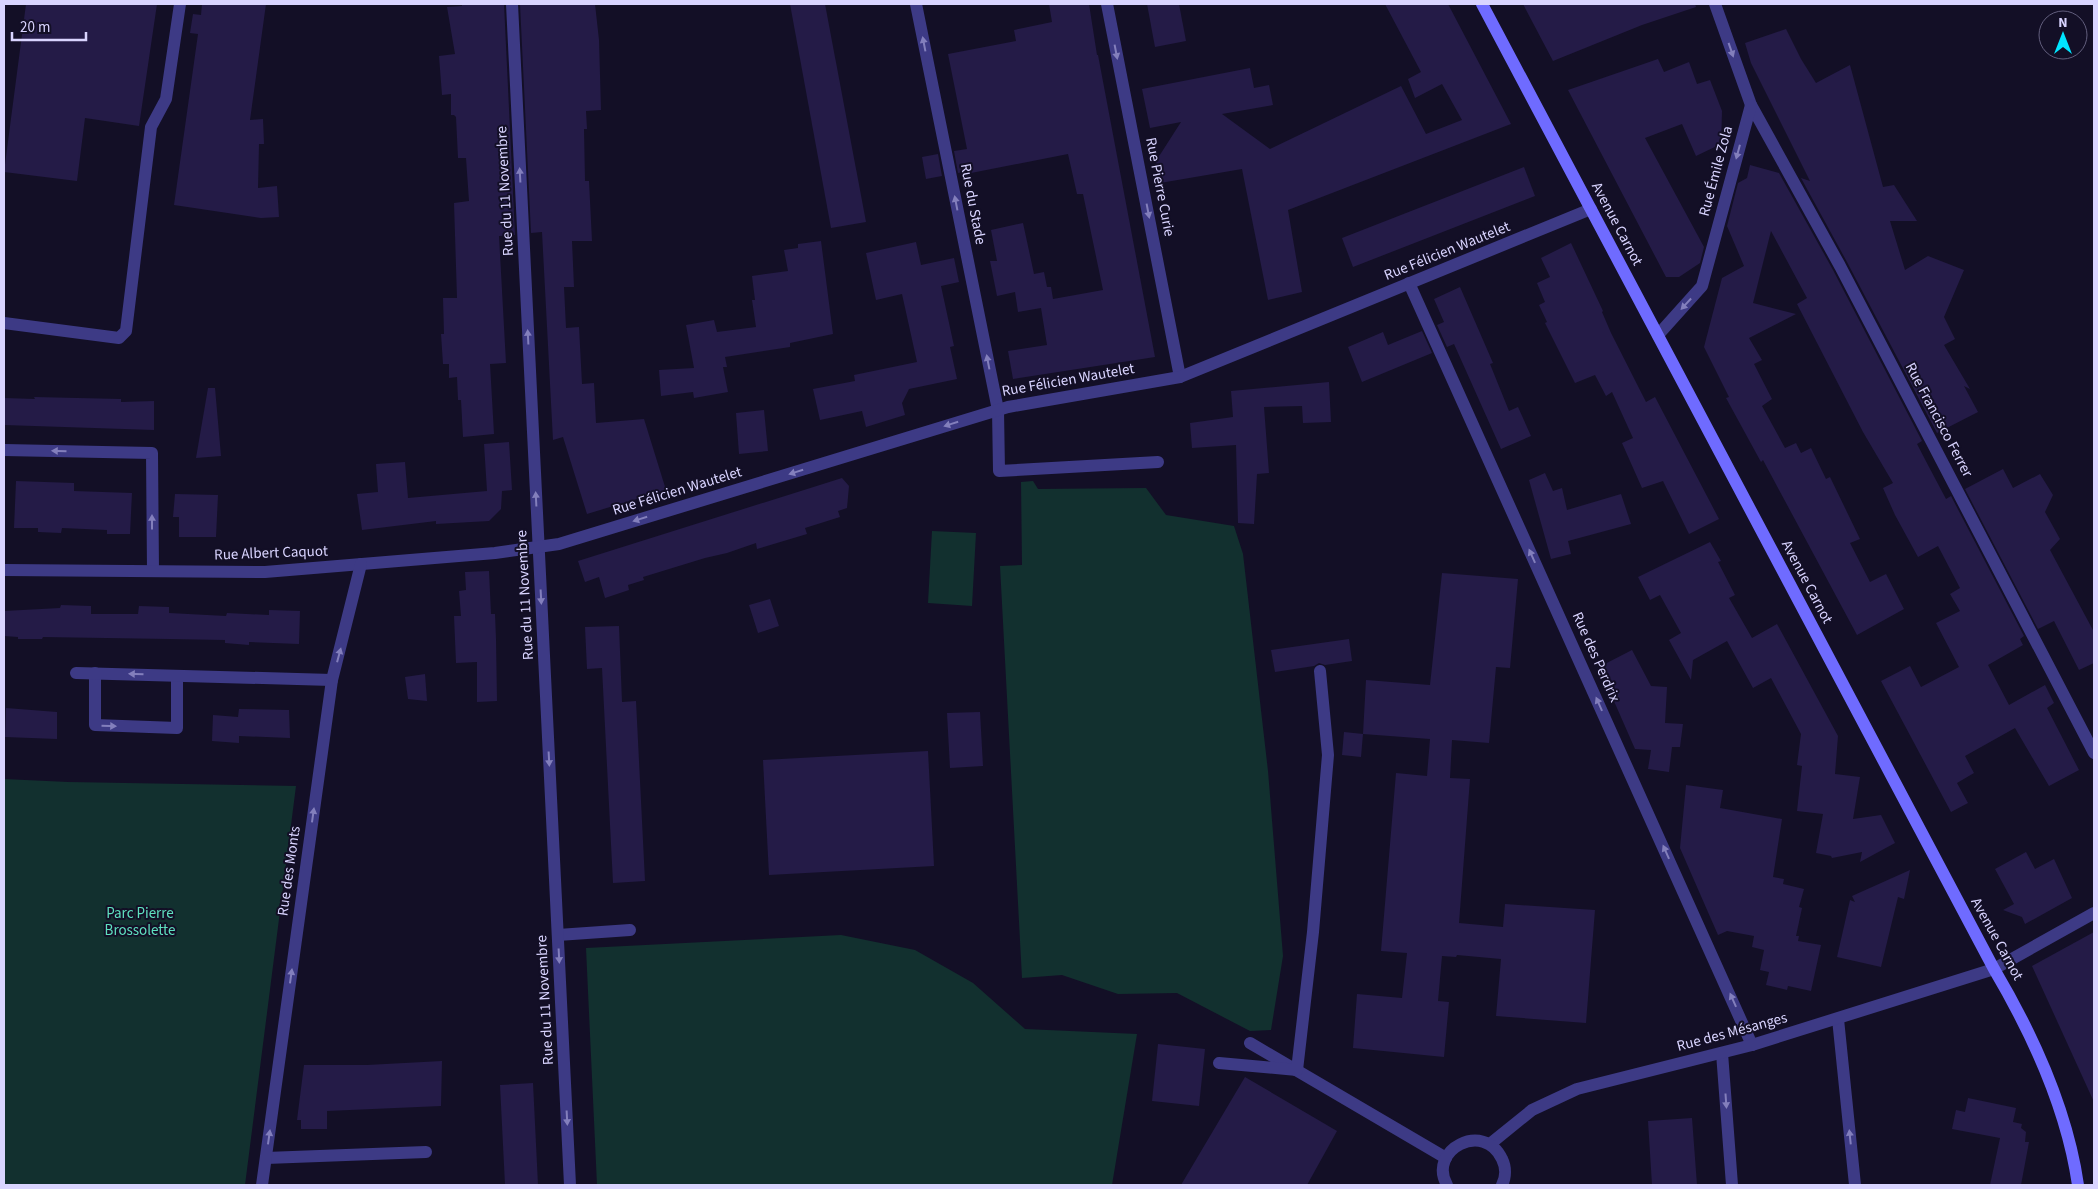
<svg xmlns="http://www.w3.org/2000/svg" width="2098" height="1189" font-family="'Source Sans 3',sans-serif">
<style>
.green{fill:#12302f}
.building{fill:#241b47}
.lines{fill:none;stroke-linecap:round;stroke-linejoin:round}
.lane{stroke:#3d3a85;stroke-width:12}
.street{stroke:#3d3a85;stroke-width:12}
.secondary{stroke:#6f6bff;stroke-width:12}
.oneway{fill:#837fbc}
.labels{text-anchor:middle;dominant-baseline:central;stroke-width:4;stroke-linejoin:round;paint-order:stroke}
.street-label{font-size:15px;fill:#d9d4ff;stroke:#130f26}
.park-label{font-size:15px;fill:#5fe0c0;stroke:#130f26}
</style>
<rect width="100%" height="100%" fill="#130f26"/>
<g class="green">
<polygon points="1033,481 1038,489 1146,488 1166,515 1234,526 1243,554 1268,771 1283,956 1271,1030 1250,1031 1177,993 1118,994 1062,975 1022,978 1000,566 1022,565 1021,482"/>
<polygon points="932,531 976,533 972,606 928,603"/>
<polygon points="4,779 68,782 296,786 245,1185 4,1185"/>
<polygon points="841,935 915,950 973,983 1025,1029 1137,1034 1112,1185 597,1185 586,948"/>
</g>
<g class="building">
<polygon points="26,4 157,4 139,126 85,118 77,181 4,172"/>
<polygon points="202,4 266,4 250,120 263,119 264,144 259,144 258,188 277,186 279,217 261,218 174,205 198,34 190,33 193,14 201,15"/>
<polygon points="462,4 504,4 515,235 499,236 506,363 490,364 494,434 463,437 461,400 458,400 457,377 449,378 449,364 443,364 441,334 444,334 443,298 457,298 454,203 469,201 466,158 458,158 456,117 454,115 451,115 451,94 442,95 439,56 455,54 447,7 462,6"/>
<polygon points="520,4 595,4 599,40 601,110 586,111 587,129 584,129 585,181 589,181 592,241 572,241 574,287 564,287 566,328 579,327 582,384 594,383 596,423 644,419 666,490 587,514 563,437 553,440 542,232 531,233"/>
<polygon points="790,4 825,4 866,222 831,228"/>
<polygon points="1049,4 1089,4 1097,55 1098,55 1155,357 1013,379 1008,351 1047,345 1041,308 1018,312 1015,292 997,296 990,261 997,261 991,230 1023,223 1034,274 1044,272 1047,287 1051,287 1053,299 1103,290 1083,194 1077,194 1068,154 971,173 971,171 958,173 954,151 967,149 948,54 1016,41 1014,30 1052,22"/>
<polygon points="1147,4 1179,4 1186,41 1155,47"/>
<polygon points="1385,4 1448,4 1511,124 1288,210 1302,292 1268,300 1242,169 1160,183 1156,161 1181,122 1150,128 1142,89 1250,68 1254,88 1269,85 1273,105 1222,114 1270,149 1401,86 1426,134 1462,120 1442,84 1415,98 1408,79 1421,72"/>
<polygon points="1523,4 1695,4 1696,7 1642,25 1553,61"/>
<polygon points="1786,29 1801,59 1816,83 1850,65 1883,187 1894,185 1917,221 1890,221 1905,270 1928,256 1964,270 1944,317 1955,339 1944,345 1970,389 1964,386 1978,412 1937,433 1847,262 1801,178 1810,181 1751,63 1745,43"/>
<polygon points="1658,59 1664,72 1689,62 1697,84 1710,80 1722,111 1721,144 1696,156 1682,124 1645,138 1704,247 1700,263 1679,277 1666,277 1568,90"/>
<polygon points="938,154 942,176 926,179 922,157"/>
<polygon points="1750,165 1779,173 1833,270 1922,441 1917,444 1929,467 1946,499 1951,496 2024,636 2020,639 2023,645 1988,665 2009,705 2045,685 2054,703 2047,708 2079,770 2049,786 2015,728 1965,756 1974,773 1957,783 1968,803 1951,812 1881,681 1910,666 1921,687 1959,667 1936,623 1960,611 1950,594 1960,588 1938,546 1918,557 1895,515 1883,488 1893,483 1863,432 1797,304 1807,298 1771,231 1753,303 1796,314 1749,338 1762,360 1754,364 1772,399 1762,406 1785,448 1796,443 1801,453 1811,448 1826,479 1830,477 1860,539 1850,543 1870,582 1886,574 1904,609 1857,635 1763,460 1761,462 1726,398 1729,397 1704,347 1722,278 1744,266 1727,226 1738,183 1747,178"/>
<polygon points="1524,167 1535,196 1353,267 1342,238"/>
<polygon points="821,241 833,334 790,343 790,347 725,357 727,367 723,367 728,392 694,398 693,392 661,396 659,370 694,368 686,325 714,320 717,332 756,327 752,300 755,300 752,276 788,271 784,250 798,248 798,244"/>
<polygon points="916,242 921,265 954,258 959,282 941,286 954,346 950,347 957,379 909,389 902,403 905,415 866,427 862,411 820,420 813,389 855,381 854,375 917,362 902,294 876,300 866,253"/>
<polygon points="1571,243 1603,311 1602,312 1611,333 1646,402 1655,397 1719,519 1689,534 1663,481 1642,488 1622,443 1633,438 1612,392 1606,396 1595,375 1575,383 1545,323 1547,322 1539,305 1545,302 1537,283 1550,277 1541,258"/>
<polygon points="1460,287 1493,363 1490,364 1509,411 1518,407 1531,436 1501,449 1454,344 1447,347 1437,325 1444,322 1434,299"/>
<polygon points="1422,331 1432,353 1362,382 1348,347 1383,332 1388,345"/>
<polygon points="1329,382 1331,422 1303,423 1302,406 1264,407 1269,473 1257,474 1254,524 1238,523 1236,445 1192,448 1190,423 1233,417 1231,391"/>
<polygon points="208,388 215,388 221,456 196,458"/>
<polygon points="34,397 121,399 121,402 154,401 154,430 4,425 4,398 35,399"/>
<polygon points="764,410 768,451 739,454 736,413"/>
<polygon points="509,442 512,490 502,491 501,509 489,521 436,524 436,521 362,530 357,494 378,492 376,464 405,462 408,498 487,491 484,444"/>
<polygon points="2003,469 2013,488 2040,474 2053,495 2045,512 2060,539 2050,550 2094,632 2094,663 2079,670 2054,621 2038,629 1965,489"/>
<polygon points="1545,473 1553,491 1562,488 1567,510 1621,494 1631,524 1568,541 1571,554 1551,559 1529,480"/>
<polygon points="842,478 849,486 847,508 838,511 840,517 805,528 807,534 757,549 756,543 727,553 705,558 643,577 644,580 628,585 629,590 605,598 599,577 585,582 578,561"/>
<polygon points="16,481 74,483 74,491 132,493 130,534 107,534 107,530 62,528 61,533 38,532 38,528 14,528"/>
<polygon points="175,494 218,495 216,537 179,537 179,517 173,517"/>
<polygon points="1710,542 1721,561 1718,562 1735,595 1729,598 1752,638 1777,624 1838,736 1835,774 1860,777 1853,819 1881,815 1895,843 1860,862 1862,852 1832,858 1831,856 1816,853 1823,814 1797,811 1802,766 1797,765 1801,734 1771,678 1753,688 1727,641 1693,660 1691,680 1669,640 1681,633 1660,595 1650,600 1638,577"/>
<polygon points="489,571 491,614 495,614 496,639 497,701 477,702 477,662 456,663 454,616 461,616 459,591 466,590 465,572"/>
<polygon points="1442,573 1518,579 1510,668 1496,667 1489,743 1452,740 1450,778 1470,779 1459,923 1503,927 1505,904 1595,910 1586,1023 1496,1016 1501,959 1457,955 1456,957 1442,956 1438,1001 1449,1002 1444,1057 1353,1048 1357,994 1402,998 1407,953 1381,951 1396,773 1427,776 1430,739 1363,734 1366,680 1430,685"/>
<polygon points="770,599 779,626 758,633 749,605"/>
<polygon points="61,605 91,606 91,614 138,614 139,606 169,607 169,613 226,616 227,613 269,615 269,610 300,611 299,644 249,642 249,645 225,643 225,640 169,639 43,637 42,639 18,639 18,637 4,636 4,611 60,608"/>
<polygon points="619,626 622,702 636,701 645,881 613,883 602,668 587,669 585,627"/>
<polygon points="1349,639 1352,661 1325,665 1319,663 1314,666 1275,672 1271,650"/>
<polygon points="1632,650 1651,686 1667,687 1665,723 1683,724 1680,747 1672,747 1669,772 1648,769 1651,750 1635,749 1599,667"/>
<polygon points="425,674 427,701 408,699 405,677"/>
<polygon points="6,708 57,712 57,739 5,737"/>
<polygon points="239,709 289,710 290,738 239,736 239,743 212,741 213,715 238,717"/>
<polygon points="980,712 983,766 950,768 947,713"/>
<polygon points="1344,732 1363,734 1361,757 1342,755"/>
<polygon points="928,751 934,866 769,875 763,760"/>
<polygon points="1686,785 1723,790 1720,808 1782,819 1773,877 1784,879 1783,884 1804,889 1799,907 1802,908 1796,936 1799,936 1798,941 1821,945 1811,991 1788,986 1787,990 1766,985 1769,972 1760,970 1764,950 1752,947 1754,936 1727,931 1718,935 1680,848"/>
<polygon points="2026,852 2035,869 2054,859 2072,898 2025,924 2022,917 2003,910 2014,904 1995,869"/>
<polygon points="1910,870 1904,899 1898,897 1881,967 1837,957 1850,900 1855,902 1852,896"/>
<polygon points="2094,932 2094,1102 2032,966"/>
<polygon points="1158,1044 1205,1049 1199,1106 1152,1101"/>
<polygon points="442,1061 441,1106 327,1111 327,1129 301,1129 301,1120 297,1120 304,1065 367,1065"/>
<polygon points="1245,1077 1337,1131 1307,1185 1181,1185"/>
<polygon points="533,1083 538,1185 505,1185 500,1085"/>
<polygon points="1968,1098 2016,1108 2013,1122 2022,1124 2021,1128 2026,1132 2025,1142 2029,1142 2021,1185 1990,1185 2000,1138 1952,1129 1956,1110 1965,1112"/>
<polygon points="1692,1118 1697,1185 1652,1185 1648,1121"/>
</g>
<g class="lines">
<g class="lane">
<polyline points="4,323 119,338 126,331 151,127 166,99 180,4"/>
<polyline points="998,410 999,471 1158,462"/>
<polyline points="95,673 95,725 177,728 177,676"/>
<polyline points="558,935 630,930"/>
<polyline points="1250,1043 1446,1158"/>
<polyline points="1722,1053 1732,1185"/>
<polyline points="1219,1063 1297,1070 1313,932 1328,755 1320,671"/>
<polyline points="266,1158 426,1152"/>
</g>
<g class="street">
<polyline points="512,4 570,1185"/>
<polyline points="916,4 998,410"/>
<polyline points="1107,4 1180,377"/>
<polyline points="1715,4 1751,105 1840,266 2094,753"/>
<polyline points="1409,283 1752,1045"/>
<polyline points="1658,335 1702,286 1751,105"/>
<polyline points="4,450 152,453 153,571"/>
<polyline points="4,570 265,572 495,553 559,544 1008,407 1180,377 1591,209"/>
<polyline points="76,673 332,680"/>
<polyline points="1838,1019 1855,1185"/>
<polyline points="1490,1144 1532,1110 1577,1089 1752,1045 1994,969 2094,913"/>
<polyline points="262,1185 332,680 361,564"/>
<path d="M1447,1185C1427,1150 1484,1120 1502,1159C1506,1167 1506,1177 1502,1185"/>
</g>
<path class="secondary" d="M1482,4L1994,969C2033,1035 2067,1109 2078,1185"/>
</g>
<defs><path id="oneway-solid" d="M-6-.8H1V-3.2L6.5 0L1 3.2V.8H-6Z" transform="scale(1.25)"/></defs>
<g class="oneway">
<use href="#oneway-solid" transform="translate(924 44) rotate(-101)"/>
<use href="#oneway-solid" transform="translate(1731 50) rotate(71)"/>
<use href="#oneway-solid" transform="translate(1116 52) rotate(79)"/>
<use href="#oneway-solid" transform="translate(1738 152) rotate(105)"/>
<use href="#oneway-solid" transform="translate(520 175) rotate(-93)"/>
<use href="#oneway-solid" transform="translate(956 203) rotate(-101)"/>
<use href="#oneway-solid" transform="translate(1148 211) rotate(79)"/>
<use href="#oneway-solid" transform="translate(1686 304) rotate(133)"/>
<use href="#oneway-solid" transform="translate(528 337) rotate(-93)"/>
<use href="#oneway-solid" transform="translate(988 362) rotate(-101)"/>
<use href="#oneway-solid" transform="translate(951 424) rotate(163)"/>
<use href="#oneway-solid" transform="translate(59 451) rotate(-179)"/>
<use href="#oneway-solid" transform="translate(796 472) rotate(163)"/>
<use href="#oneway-solid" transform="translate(536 499) rotate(-93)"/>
<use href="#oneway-solid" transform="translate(640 519) rotate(163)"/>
<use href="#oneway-solid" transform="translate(152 522) rotate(-90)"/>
<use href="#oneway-solid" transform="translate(1532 556) rotate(-114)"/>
<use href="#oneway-solid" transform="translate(541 597) rotate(87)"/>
<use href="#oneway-solid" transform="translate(339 655) rotate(-75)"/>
<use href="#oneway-solid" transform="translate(136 674) rotate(-178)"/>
<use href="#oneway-solid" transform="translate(1599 704) rotate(-114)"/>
<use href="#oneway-solid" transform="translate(109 726) rotate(2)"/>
<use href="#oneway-solid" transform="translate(549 759) rotate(87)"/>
<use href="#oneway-solid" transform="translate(313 815) rotate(-82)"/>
<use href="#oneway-solid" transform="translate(1666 852) rotate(-114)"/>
<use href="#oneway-solid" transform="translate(559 956) rotate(87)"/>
<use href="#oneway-solid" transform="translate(291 976) rotate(-82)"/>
<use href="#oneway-solid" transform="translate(1733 1000) rotate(-114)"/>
<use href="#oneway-solid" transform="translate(1726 1101) rotate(86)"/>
<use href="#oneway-solid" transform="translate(567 1118) rotate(87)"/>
<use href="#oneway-solid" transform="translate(269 1137) rotate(-82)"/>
<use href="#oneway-solid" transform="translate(1850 1137) rotate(-96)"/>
</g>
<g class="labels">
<g class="street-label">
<text transform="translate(1716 171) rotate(-75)">Rue Émile Zola</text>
<text transform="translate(1160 187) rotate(79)">Rue Pierre Curie</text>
<text transform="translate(505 191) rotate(-93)">Rue du 11 Novembre</text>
<text transform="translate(973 204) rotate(79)">Rue du Stade</text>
<text transform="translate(1617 224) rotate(62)">Avenue Carnot</text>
<text transform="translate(1447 251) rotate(-22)">Rue Félicien Wautelet</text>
<text transform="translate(1068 380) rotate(-10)">Rue Félicien Wautelet</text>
<text transform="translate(1939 420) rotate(62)">Rue Francisco Ferrer</text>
<text transform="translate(677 491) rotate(-17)">Rue Félicien Wautelet</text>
<text transform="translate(271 553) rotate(-2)">Rue Albert Caquot</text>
<text transform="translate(1807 582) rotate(62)">Avenue Carnot</text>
<text transform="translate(525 595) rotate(-93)">Rue du 11 Novembre</text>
<text transform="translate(1596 657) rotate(66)">Rue des Perdrix</text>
<text transform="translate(289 871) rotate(-82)">Rue des Monts</text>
<text transform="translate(1997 939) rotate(61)">Avenue Carnot</text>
<text transform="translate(545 1000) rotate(-93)">Rue du 11 Novembre</text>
<text transform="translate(1732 1032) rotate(-15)">Rue des Mésanges</text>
</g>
<g class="park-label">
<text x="140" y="913">Parc Pierre<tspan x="140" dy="17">Brossolette</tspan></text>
</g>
</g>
<rect width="2098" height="1189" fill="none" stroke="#d9d4ff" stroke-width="10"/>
<g transform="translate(2063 35)"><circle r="24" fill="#130f26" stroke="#625e7d"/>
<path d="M0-4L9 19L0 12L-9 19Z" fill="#00e5ff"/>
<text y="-8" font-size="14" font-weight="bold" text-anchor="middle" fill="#d9d4ff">N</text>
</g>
<path d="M12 32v8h74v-8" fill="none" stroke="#d9d4ff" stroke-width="2.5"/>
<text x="20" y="32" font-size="15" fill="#d9d4ff" stroke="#130f26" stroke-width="4" paint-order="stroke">20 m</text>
</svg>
